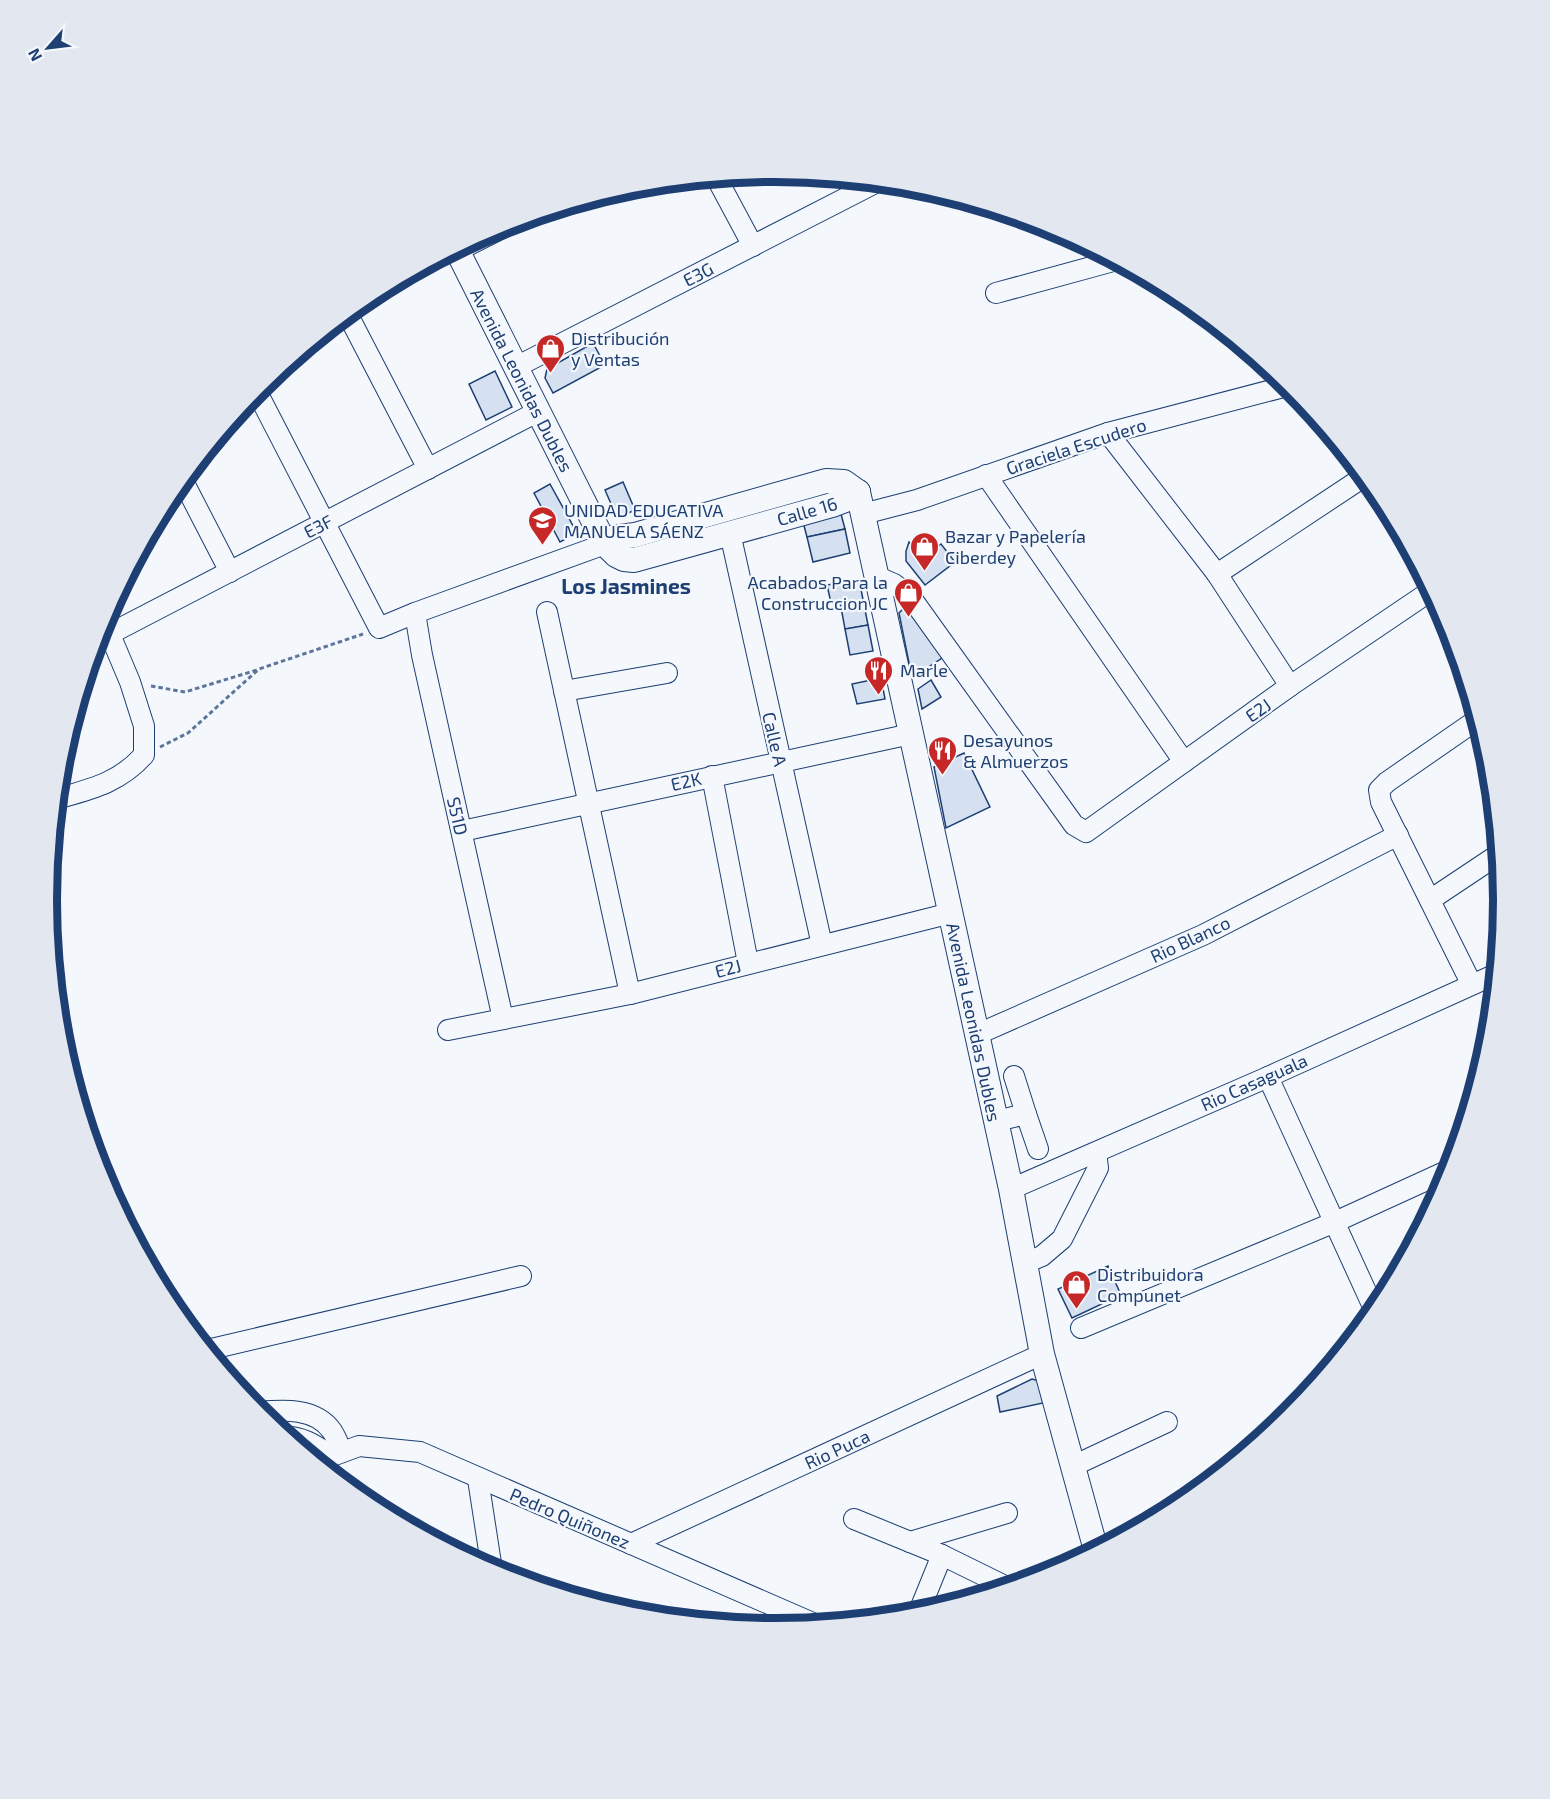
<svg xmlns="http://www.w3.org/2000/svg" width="1550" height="1799" font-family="'Exo 2',sans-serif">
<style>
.building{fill:#d5e0f0;stroke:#1d3f73;stroke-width:1.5}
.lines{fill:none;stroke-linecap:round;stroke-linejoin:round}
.minor-casing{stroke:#1d3f73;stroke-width:22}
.major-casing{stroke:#1d3f73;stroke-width:26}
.path{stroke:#5e769c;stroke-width:3;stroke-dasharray:4.5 3;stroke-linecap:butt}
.minor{stroke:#f4f7fb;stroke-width:20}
.major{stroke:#f4f7fb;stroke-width:24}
.labels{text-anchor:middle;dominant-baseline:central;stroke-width:4.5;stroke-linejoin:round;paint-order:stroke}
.street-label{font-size:18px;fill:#1d3f73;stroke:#f4f7fb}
.poi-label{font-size:18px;fill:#1d3f73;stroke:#f4f7fb;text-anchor:start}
.quarter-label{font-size:21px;font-weight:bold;fill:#1d3f73;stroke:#f4f7fb}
.rim{fill:none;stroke:#1d3f73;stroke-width:8}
</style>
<rect width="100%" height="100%" fill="#f4f7fb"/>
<g class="building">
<polygon points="593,343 605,365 553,393 545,378 547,369"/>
<polygon points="495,371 512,407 486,420 469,384"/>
<polygon points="623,482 635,510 619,517 615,513 605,490"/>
<polygon points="550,484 577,533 560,542 534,493"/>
<polygon points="841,514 845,529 807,537 803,522"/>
<polygon points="845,529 850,553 813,562 807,537"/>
<polygon points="909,542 922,558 941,544 955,562 925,585 906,561 906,551"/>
<polygon points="859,579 868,625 845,629 840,602 831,603 827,585"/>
<polygon points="904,608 911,608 945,656 912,678 899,613"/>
<polygon points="868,625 873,651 850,655 845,629"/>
<polygon points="881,678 885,699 857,704 852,684"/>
<polygon points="931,680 941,697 922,709 918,689"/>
<polygon points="964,753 990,807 946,828 934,767"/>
<polygon points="1108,1266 1121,1295 1072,1318 1058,1289"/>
<polygon points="1032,1379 1039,1381 1043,1403 1000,1412 997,1396"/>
</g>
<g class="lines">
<defs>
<g id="minor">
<polyline points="716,177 753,246"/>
<polyline points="457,251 520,219"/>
<polyline points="996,293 1117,260"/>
<polyline points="347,313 428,469"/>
<polyline points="516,367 879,181"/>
<polyline points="256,390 379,628 415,613 605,544"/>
<polyline points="1108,433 1217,574 1290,686"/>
<polyline points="986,475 1184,762"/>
<polyline points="182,479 230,572"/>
<polyline points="863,514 917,500 1108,433 1291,385"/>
<polyline points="730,533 822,945"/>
<polyline points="1217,574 1365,476"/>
<polyline points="878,577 894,584 910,596 1074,825 1086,832 1290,686 1432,590"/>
<polyline points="547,612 630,994"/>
<polyline points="415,613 422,655 503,1019"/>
<polyline points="96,641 539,411"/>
<polyline points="564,691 667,673"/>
<polyline points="712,776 748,963"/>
<path d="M56,799C91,789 119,783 144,755V726L130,682L103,618"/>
<polyline points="462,831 911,734"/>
<polyline points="1430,900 1499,854"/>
<polyline points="1471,983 1381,802 1379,790 1387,782 1478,719"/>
<polyline points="448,1030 630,994 951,913"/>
<polyline points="978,1034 1203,935 1398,835"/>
<polyline points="1014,1076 1026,1114"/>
<polyline points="1268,1077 1375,1311"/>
<polyline points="996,1121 1026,1114 1038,1149"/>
<polyline points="1011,1189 1268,1077 1496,974"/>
<polyline points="1025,1263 1042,1256 1062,1239 1098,1168 1097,1160 1092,1155"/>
<polyline points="1081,1328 1335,1222 1451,1169"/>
<polyline points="207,1350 521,1276"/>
<path d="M258,1412C283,1410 315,1407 332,1431C336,1437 339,1445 342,1452"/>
<path d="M287,1437C303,1436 319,1448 332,1456"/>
<polyline points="320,1464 332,1456 359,1446 420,1452 815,1624"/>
<polyline points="1073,1466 1167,1422"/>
<polyline points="478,1479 492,1570"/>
<polyline points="854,1519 942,1555 918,1614"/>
<polyline points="910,1542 1007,1513"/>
<polyline points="631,1544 1042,1354"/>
<polyline points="942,1555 1007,1587"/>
</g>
<g id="major">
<polyline points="456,248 605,544 616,555 624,559 634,560 832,505 845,500 858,492"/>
<polyline points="858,492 1011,1189 1042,1354 1096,1550"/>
<polyline points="605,544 612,538 635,535 826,481 844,482 858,492"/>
</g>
</defs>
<use href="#minor" class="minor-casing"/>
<use href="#major" class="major-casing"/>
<g class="path">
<polyline points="151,686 185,692 257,670"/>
<polyline points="160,747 188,733 259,669 363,634"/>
</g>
<use href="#minor" class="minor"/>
<use href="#major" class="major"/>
</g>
<defs>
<symbol id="shop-pin" viewBox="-11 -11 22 30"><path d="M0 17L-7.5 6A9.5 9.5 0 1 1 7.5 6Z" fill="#c62828" stroke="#f4f7fb"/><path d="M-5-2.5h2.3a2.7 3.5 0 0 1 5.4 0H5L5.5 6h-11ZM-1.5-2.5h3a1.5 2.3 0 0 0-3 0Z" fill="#fff"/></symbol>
<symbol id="school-pin" viewBox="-11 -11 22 30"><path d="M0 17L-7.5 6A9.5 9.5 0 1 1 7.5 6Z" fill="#c62828" stroke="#f4f7fb"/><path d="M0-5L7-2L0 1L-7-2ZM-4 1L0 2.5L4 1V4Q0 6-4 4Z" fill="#fff"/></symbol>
<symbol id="restaurant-pin" viewBox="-11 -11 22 30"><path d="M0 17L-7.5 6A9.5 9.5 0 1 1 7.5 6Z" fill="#c62828" stroke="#f4f7fb"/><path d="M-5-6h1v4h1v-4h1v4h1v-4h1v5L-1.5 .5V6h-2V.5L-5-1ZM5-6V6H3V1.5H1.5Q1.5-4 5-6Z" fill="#fff"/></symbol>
</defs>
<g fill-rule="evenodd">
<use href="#shop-pin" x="534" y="332" width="33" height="45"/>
<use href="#school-pin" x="526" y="504" width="33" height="45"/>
<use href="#shop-pin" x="908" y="530" width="33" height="45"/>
<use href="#shop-pin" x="892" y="576" width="33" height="45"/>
<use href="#restaurant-pin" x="862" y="654" width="33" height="45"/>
<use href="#restaurant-pin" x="926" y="734" width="33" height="45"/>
<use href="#shop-pin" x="1060" y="1268" width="33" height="45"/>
</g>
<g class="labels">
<g class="street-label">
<text transform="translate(698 274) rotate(-27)">E3G</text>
<text transform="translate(522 380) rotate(63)">Avenida Leonidas Dubles</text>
<text transform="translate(1076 446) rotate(-18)">Graciela Escudero</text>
<text transform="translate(807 511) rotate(-16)">Calle 16</text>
<text transform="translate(318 526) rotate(-27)">E3F</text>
<text transform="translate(1258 710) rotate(-35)">E2J</text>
<text transform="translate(775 739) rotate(77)">Calle A</text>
<text transform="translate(686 781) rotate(-13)">E2K</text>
<text transform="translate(458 816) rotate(77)">S51D</text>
<text transform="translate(1190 939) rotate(-25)">Rio Blanco</text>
<text transform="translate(728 968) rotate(-15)">E2J</text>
<text transform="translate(974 1022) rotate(78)">Avenida Leonidas Dubles</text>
<text transform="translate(1254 1082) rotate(-24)">Rio Casaguala</text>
<text transform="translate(837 1449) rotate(-25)">Rio Puca</text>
<text transform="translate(570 1518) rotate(23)">Pedro Quiñonez</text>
</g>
<g class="poi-label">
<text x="571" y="338">Distribución<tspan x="571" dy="21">y Ventas</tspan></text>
<text x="564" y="510">UNIDAD EDUCATIVA<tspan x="564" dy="21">MANUELA SÁENZ</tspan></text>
<text x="945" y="536">Bazar y Papelería<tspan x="945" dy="21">Ciberdey</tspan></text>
<text x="888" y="582" text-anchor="end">Acabados Para la<tspan x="888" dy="21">Construccion JC</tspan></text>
<text x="900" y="670">Marle</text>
<text x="963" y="740">Desayunos<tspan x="963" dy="21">&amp; Almuerzos</tspan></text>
<text x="1097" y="1274">Distribuidora<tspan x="1097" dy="21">Compunet</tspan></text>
</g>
<g class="quarter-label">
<text x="626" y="585">Los Jasmines</text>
</g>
</g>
<path d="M0 0H1550V1799H0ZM57 900a718 718 0 1 1 1436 0a718 718 0 1 1-1436 0Z" fill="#e3e8f0" fill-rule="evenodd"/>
<path class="rim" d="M57 900a718 718 0 1 1 1436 0a718 718 0 1 1-1436 0Z"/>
<g transform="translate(48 48) rotate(242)" stroke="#f4f7fb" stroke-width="4.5" paint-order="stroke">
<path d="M0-4.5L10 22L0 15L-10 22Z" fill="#1d3f73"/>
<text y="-9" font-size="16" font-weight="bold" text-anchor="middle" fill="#1d3f73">N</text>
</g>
</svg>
